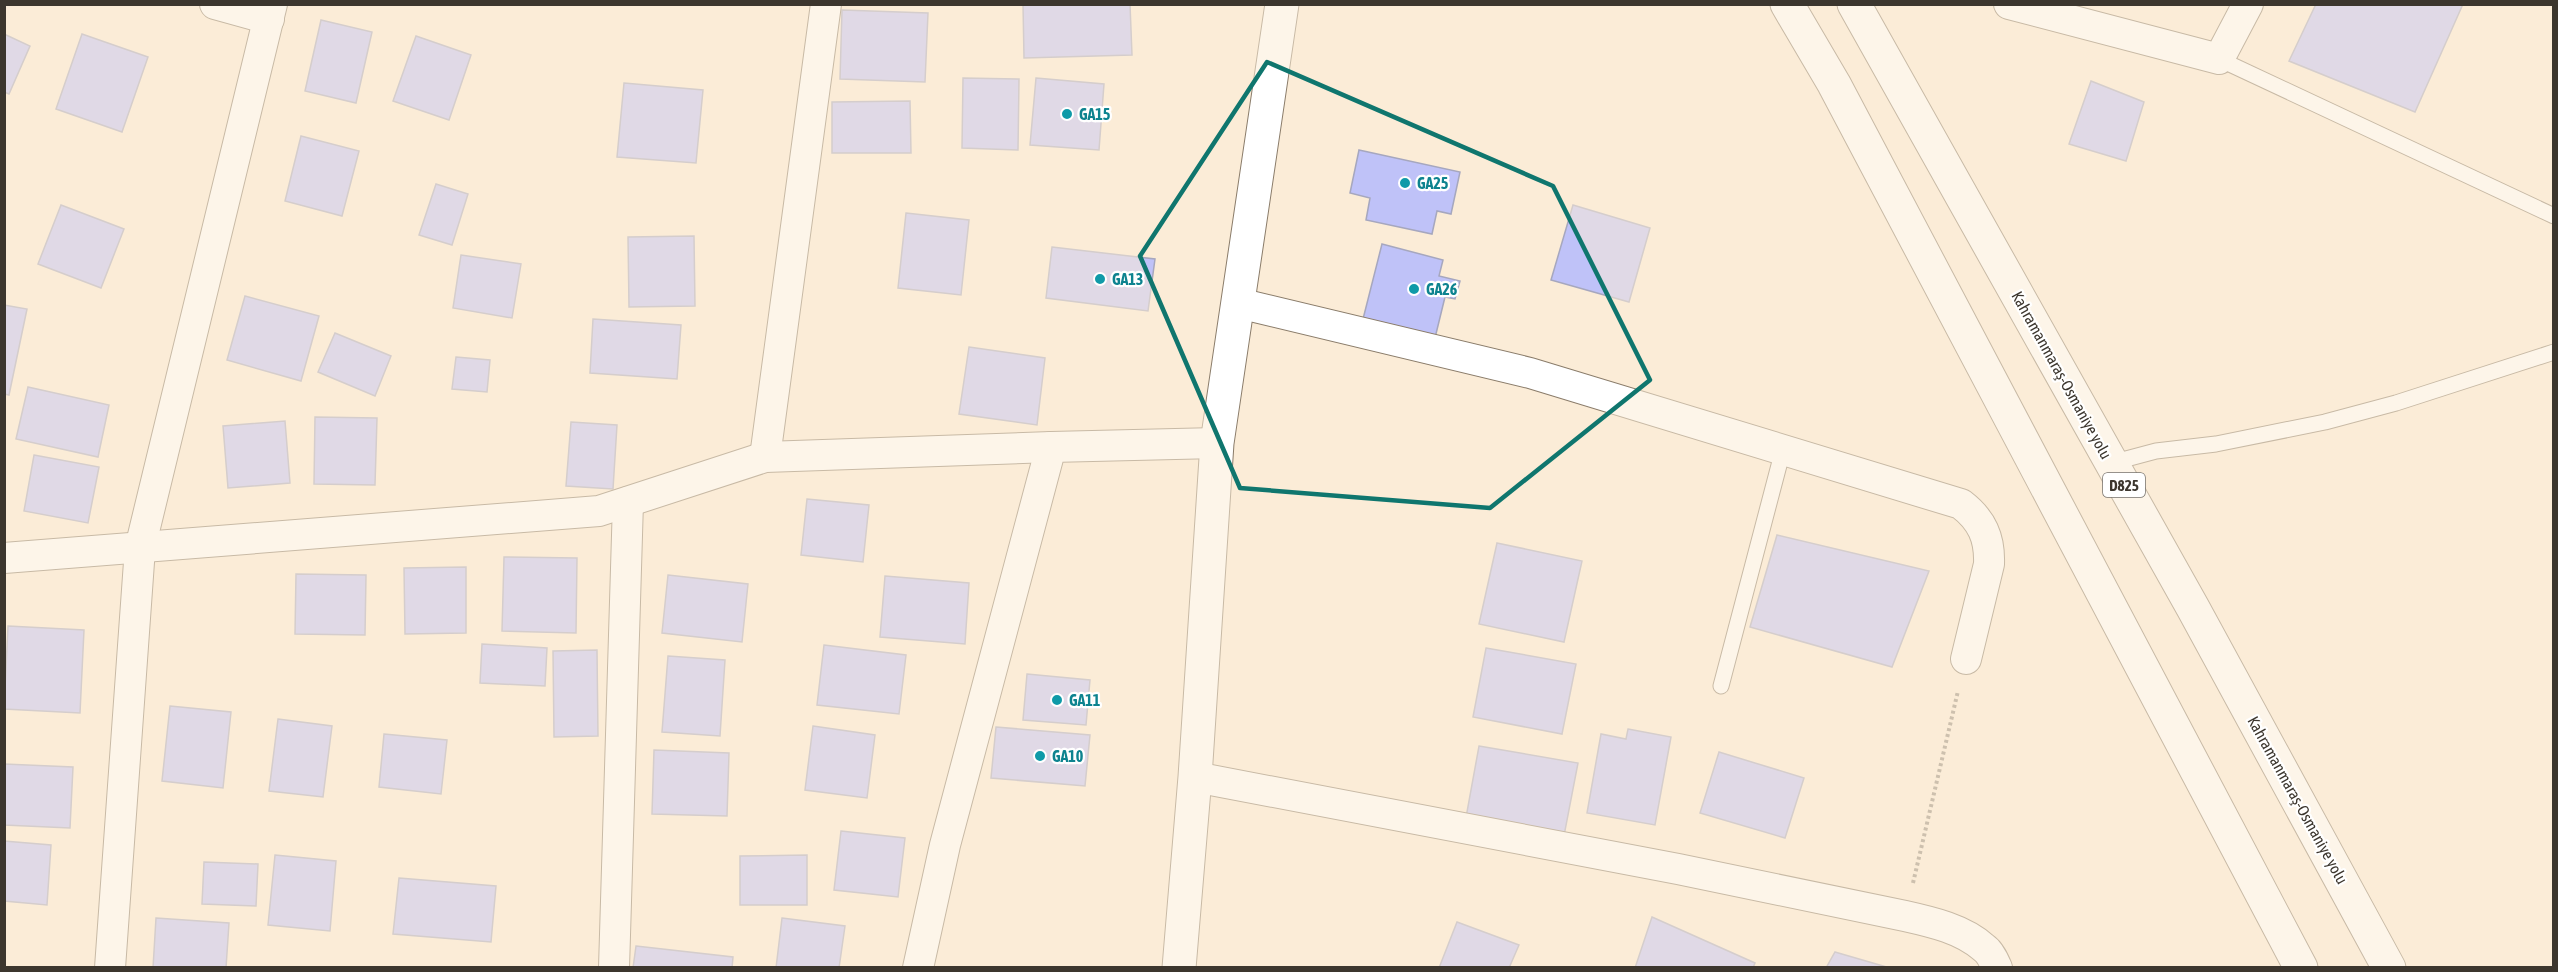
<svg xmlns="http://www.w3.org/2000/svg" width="2558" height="972" font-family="'Asap Condensed',sans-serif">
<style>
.building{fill:#bfc2f8;stroke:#a6a7be;stroke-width:1.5}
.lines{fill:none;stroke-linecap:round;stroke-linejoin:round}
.service-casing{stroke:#8a7c6a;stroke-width:17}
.minor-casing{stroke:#8a7c6a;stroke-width:32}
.tertiary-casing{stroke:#8a7c6a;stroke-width:35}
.trunk-casing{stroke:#8a7c6a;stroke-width:35}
.path{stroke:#948a7c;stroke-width:4;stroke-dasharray:3 3;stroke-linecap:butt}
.service{stroke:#fff;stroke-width:15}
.minor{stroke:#fff;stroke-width:30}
.tertiary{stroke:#fff;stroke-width:33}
.trunk{stroke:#fff;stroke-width:33}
.marked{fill:none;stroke:#0f766e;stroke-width:4.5;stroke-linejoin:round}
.culture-dot{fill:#0f9aa8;stroke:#fff;stroke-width:2}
.labels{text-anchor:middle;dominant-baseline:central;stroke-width:4.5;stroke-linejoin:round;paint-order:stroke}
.shield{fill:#fff;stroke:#76726d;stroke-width:1.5}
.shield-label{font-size:15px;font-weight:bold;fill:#3c362e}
.culture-label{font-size:16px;font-weight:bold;fill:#0d838f;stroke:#fff;text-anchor:start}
.street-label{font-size:16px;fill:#3c362e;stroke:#fff}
</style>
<rect width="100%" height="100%" fill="#fbecd7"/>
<g class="building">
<polygon points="1023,4 1130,4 1132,55 1024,58"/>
<polygon points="2316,4 2463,4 2415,112 2289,61"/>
<polygon points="842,10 928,13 925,82 840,79"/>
<polygon points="321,20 372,32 356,103 305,91"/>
<polygon points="4,34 30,46 9,94 4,92"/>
<polygon points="82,34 148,57 122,132 56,109"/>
<polygon points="416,36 471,55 449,120 393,101"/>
<polygon points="963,78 1019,79 1018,150 962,148"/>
<polygon points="1036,78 1104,84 1099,150 1030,145"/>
<polygon points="2091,81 2144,102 2126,161 2069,144"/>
<polygon points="624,83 703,90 696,163 617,157"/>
<polygon points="910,101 911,153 832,153 832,102"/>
<polygon points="301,136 359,151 342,216 285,201"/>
<polygon points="1359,150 1460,172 1451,214 1437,211 1432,234 1366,220 1370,198 1350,193"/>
<polygon points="436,184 468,194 452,245 419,235"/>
<polygon points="61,205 124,229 101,288 38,264"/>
<polygon points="1573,205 1650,228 1629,302 1551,280"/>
<polygon points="906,213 969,220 961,295 898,288"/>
<polygon points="694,236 695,306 629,307 628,237"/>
<polygon points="1382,244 1443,260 1439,276 1460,281 1455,299 1445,297 1434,342 1362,323"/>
<polygon points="1052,247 1155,259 1148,311 1046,298"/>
<polygon points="461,255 521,264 512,318 453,308"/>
<polygon points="245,296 319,316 301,381 227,360"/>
<polygon points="4,305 27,309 9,395 4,394"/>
<polygon points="593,319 681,325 677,379 590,373"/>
<polygon points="335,333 391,356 375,396 318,372"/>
<polygon points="969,347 1045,358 1037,425 959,414"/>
<polygon points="456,357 490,360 487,392 452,389"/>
<polygon points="28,387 109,405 98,457 16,439"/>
<polygon points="315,417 377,418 375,485 314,484"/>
<polygon points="285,421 290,483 228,488 223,426"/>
<polygon points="571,422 617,425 613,489 566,486"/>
<polygon points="34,455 99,467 88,523 24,511"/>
<polygon points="807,499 869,505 863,562 801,555"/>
<polygon points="1777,535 1929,571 1892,667 1750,627"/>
<polygon points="1497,543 1582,561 1564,642 1479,624"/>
<polygon points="504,557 577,558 576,633 502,631"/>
<polygon points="466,567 466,633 405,634 404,568"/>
<polygon points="296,574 366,575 365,635 295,634"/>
<polygon points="668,575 748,584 742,642 662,633"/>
<polygon points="885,576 969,583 965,644 880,637"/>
<polygon points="8,626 84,630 80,713 4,709"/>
<polygon points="482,644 547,648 545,686 480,683"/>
<polygon points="824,645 906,655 899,714 817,705"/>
<polygon points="1486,648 1576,664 1562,734 1473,717"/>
<polygon points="597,650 598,736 554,737 553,651"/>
<polygon points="668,656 725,660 720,736 662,732"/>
<polygon points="1027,674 1090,680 1086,725 1023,720"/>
<polygon points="170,706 231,712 223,788 162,781"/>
<polygon points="278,719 332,726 323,797 269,791"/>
<polygon points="813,726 875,735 867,798 805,790"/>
<polygon points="996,727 1090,735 1085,786 991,778"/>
<polygon points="1628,729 1671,737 1655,825 1587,813 1601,734 1626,739"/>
<polygon points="384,734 447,740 441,794 379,787"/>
<polygon points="1479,746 1578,763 1563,841 1465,823"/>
<polygon points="654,750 729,753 727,816 652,814"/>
<polygon points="1719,752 1804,778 1785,838 1700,813"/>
<polygon points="4,764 73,767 70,828 4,825"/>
<polygon points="841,831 905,838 898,897 834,890"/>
<polygon points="4,841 51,845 47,905 4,901"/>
<polygon points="275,855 336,861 330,931 268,925"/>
<polygon points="807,855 807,905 740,905 740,856"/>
<polygon points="204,862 258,864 256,906 202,904"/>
<polygon points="399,878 496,886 491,942 393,934"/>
<polygon points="1652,917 1755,963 1753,968 1635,968"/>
<polygon points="156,918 229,923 226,968 153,968"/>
<polygon points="782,918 845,926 839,968 776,968"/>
<polygon points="1457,922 1519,945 1509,968 1439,968"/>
<polygon points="636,946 733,957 732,968 633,968"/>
<polygon points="1835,952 1890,968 1826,968"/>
</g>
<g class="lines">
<defs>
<g id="service">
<polyline points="2219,59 2554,216"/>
<polyline points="2111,463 2156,451 2216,444 2325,422 2396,403 2554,352"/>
<polyline points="1721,686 1783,450"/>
</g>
<g id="minor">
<polyline points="215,4 269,19"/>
<polyline points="2009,4 2219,59 2248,4"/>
<path d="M1238,303L1530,373L1961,504C1982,520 1990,538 1989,564L1966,659"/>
<polyline points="765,457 826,4"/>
<polyline points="4,558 599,511 765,457 1051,447"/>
<path d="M1195,777L1678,869L1905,916C1932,922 1963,929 1984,948C1990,952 1994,961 1997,968"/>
<polyline points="110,968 140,548 272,4"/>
<polyline points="614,968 628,502"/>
<polyline points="918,968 945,845 1051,447 1217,443"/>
</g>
<polyline id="tertiary" points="1179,968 1195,777 1217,443 1282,4"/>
<g id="trunk">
<polyline points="1787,4 1834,84 2301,968"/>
<polyline points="1854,4 2193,608 2389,968"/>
</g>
</defs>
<use href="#service" class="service-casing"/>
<use href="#minor" class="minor-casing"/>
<use href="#tertiary" class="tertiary-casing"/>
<use href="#trunk" class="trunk-casing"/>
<polyline class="path" points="1913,883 1958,691"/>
<use href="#service" class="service"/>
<use href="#minor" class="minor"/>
<use href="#tertiary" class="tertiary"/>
<use href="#trunk" class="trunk"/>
</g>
<path d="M0 0H2558V972H0ZM1267,62L1553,186L1650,380L1490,508L1240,488L1140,256Z" fill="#fbecd7" fill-opacity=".55" fill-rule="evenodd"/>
<path class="marked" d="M1267,62L1553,186L1650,380L1490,508L1240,488L1140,256Z"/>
<g class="culture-dot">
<circle cx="1067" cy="114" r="6"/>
<circle cx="1405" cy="183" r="6"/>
<circle cx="1100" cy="279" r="6"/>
<circle cx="1414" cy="289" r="6"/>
<circle cx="1057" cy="700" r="6"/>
<circle cx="1040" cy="756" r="6"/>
</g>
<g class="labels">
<rect class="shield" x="2103" y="473" width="42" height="24" rx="4.5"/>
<g class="shield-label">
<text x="2124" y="485">D825</text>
</g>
<g class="culture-label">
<text x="1079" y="114">GA15</text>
<text x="1417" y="183">GA25</text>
<text x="1112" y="279">GA13</text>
<text x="1426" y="289">GA26</text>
<text x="1069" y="700">GA11</text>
<text x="1052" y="756">GA10</text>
</g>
<g class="street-label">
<text transform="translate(2062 375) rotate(61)">Kahramanmaraş-Osmaniye yolu</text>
<text transform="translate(2298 800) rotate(61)">Kahramanmaraş-Osmaniye yolu</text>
</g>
</g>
<rect width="2558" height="972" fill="none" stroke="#3c362e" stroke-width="12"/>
</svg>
